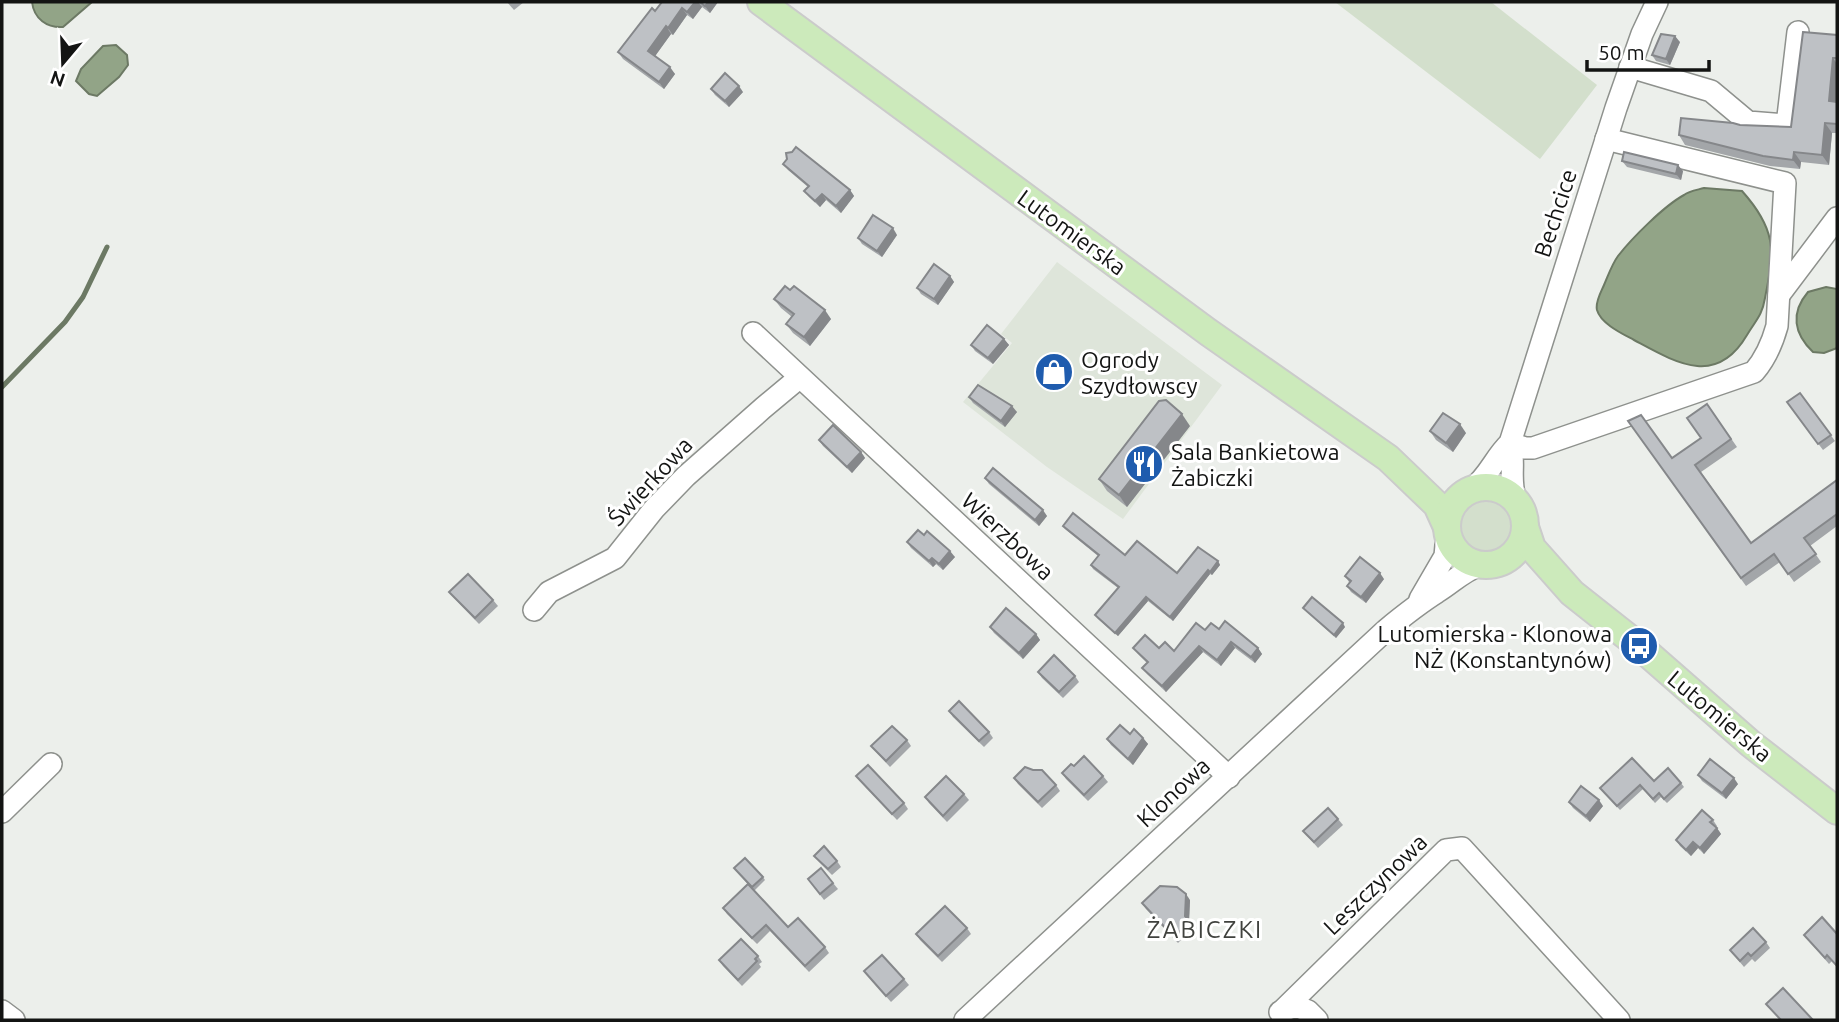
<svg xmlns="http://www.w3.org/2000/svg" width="1839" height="1022" font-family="Ubuntu,sans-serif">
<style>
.built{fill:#dee5da}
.green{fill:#d3dfcc}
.water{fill:#92a487;stroke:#6c7964;stroke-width:2}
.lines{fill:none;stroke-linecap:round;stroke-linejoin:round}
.stream{stroke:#6c7964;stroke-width:5}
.minor-casing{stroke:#8e918d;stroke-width:24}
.major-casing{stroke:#cbcbcb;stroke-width:30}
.minor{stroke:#fff;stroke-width:21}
.major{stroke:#cceabb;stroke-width:26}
.wall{fill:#a3a6a9}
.shaded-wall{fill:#85878a}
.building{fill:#bec1c5;stroke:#85878a;stroke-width:2}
.labels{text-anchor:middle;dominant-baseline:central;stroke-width:6;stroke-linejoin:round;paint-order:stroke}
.street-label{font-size:23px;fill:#131413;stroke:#fff}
.poi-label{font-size:23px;fill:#131413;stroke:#fff;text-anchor:start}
.neighbourhood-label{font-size:24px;letter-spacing:2px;fill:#40423e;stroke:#fff}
</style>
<rect width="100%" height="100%" fill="#ecefeb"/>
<polygon class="built" points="1057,262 1222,385 1123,519 1047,467 963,402 1012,343 1001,334"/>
<g class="green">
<polygon points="1335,2 1491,2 1597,85 1540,159"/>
<circle cx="1486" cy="526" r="25"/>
</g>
<g class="water">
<path d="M32,2H92L63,27C47,28 34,19 32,2Z"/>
<polygon points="116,45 127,55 128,65 119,77 97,96 89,94 76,81 81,69 103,46"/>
<path d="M1704,188L1742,191C1776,229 1775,249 1765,298C1762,316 1756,320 1747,335C1716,388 1675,362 1634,340C1623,334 1601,324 1597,310C1595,302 1601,292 1604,285C1608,276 1612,264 1618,256C1632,238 1664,206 1684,195C1689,191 1697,190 1704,188Z"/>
<path d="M1826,287L1837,289V348L1824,353L1813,352C1794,334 1790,313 1808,292Z"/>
</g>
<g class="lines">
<polyline class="stream" points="2,387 65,322 83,297 107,247"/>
<defs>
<g id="minor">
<polyline points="1630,67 1711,91 1748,122 1787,125 1798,32"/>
<polyline points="1779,295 1837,218"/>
<polyline points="753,333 1229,777"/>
<path d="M1510,443L1525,448H1533L1754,372C1766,358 1772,344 1777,326L1785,183L1606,139"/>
<path d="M1510,443C1516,462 1508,481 1516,500"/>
<path d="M1472,489C1489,476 1495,457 1510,443L1616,108L1642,34L1657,2"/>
<polyline points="1420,599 1445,556 1447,535"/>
<polyline points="534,610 549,592 615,558 654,509 686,476 763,408 799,378"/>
<polyline points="2,812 51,764"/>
<polyline points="2,1011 14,1020"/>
<polyline points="1280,1012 1296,1006 1308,1011 1317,1020"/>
<polyline points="1281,1012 1446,850 1462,848 1619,1020"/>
<path d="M965,1020L1386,630C1403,616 1418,604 1437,592C1452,583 1463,571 1480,565"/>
</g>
<g id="major">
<polyline points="761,2 1208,332 1388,458 1437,505 1446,525"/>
<circle cx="1486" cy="526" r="39"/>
<polyline points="1525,527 1532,548 1572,593 1639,646 1751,744 1837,811"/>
</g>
</defs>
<use href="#minor" class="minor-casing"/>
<use href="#major" class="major-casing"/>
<use href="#minor" class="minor"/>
<use href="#major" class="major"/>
</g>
<g class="wall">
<polygon points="507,2 524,2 514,10"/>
<polygon points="662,2 718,2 710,13 702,7 693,19 687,15 673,35 671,34 655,56 675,74 664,89 623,59 618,52 655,11"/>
<polygon points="1837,35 1837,133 1832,133 1829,165 1801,162 1800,169 1770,166 1685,145 1679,135 1740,125 1791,127"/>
<polygon points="1680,42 1670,65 1656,61 1652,55"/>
<polygon points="711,89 743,92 729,107 715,95"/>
<polygon points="1622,161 1683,171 1681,180 1627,167"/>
<polygon points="783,164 850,190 854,196 841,213 826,200 820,207 809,197 804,191 808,187 788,170"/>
<polygon points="897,235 882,257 862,244 858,238"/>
<polygon points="950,276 954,282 938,305 921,294 917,288"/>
<polygon points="790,290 831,319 810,346 793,333 786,324 792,317 781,308 774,299"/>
<polygon points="1004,339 1009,345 993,364 975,351 971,345"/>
<polygon points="1800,393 1835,441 1823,450 1787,402"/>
<polygon points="969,397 1017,412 1005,427 973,403"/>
<polygon points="1707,404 1737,447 1701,472 1751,543 1837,480 1837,526 1810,546 1821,562 1794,582 1780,562 1746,586 1628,421 1672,458 1701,438"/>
<polygon points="1190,426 1127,507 1107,491 1099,479"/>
<polygon points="1430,431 1466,433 1453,452 1436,440"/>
<polygon points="819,440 861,452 865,458 852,473 823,446"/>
<polygon points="985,478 1047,516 1039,526 989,484"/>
<polygon points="1063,526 1125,555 1177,573 1218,561 1220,565 1212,575 1210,574 1173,621 1148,601 1118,636 1098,619 1095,615 1118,588 1093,569 1091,565 1098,556 1065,529"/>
<polygon points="907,542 955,557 943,570 936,564 933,567 911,548"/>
<polygon points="1345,576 1384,579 1366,603 1351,592 1347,586 1349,582"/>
<polygon points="449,592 493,600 498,606 479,624 454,598"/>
<polygon points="1303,608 1345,627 1336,638"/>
<polygon points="990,627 1036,634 1040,640 1023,659 994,633"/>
<polygon points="1219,629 1258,648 1262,654 1255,663 1235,648 1221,666 1203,652 1166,692 1147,674 1142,668 1147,663 1138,654 1133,648 1159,648 1174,651 1205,630"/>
<polygon points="1038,672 1075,676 1079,682 1063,698 1042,678"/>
<polygon points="949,711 989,732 993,738 984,747 953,717"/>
<polygon points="1130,734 1143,738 1148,744 1133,765 1111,745 1107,739"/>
<polygon points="907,740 911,746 890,767 876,752 871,746"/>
<polygon points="1074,766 1103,776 1108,782 1088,801 1066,779 1062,773"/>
<polygon points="1698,775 1738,784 1726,799 1702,781"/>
<polygon points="856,776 904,803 908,809 897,820 861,782"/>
<polygon points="1014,778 1056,785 1060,791 1042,808 1018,784"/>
<polygon points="1681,783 1684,787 1667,803 1661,797 1655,803 1643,789 1620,810 1600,788"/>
<polygon points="964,794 969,800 947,822 929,803 925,797"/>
<polygon points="1569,802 1603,806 1590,822 1573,808"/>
<polygon points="1338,819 1343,825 1318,848 1303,831"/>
<polygon points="1713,820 1717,826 1716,827 1721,834 1704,854 1698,848 1691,856 1680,846 1676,840"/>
<polygon points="814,856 837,861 841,867 832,875 819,862"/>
<polygon points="736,871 763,877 765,880 754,891"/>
<polygon points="808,879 833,883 838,889 824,900"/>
<polygon points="1190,900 1189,920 1194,927 1178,943 1146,909 1142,903"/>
<polygon points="723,908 788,927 825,947 829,953 809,972 770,931 757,944 727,914"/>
<polygon points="967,928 971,934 942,962 920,940 916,934"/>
<polygon points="1837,934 1837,967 1832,961 1829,964 1804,935"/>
<polygon points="1766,942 1770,948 1755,962 1752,959 1744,967 1730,950"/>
<polygon points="758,956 762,962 759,964 761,967 742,986 723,966 719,960"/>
<polygon points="864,971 904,979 909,985 891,1002"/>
</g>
<g class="shaded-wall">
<polygon points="695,2 698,2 702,7 693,19 687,12"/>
<polygon points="708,2 718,2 710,13 705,6"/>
<polygon points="682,8 687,15 673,35 668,28"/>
<polygon points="666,26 671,34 653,59 648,51"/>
<polygon points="1675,36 1680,42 1670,65 1666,59"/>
<polygon points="1833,58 1837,64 1837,95 1836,111 1829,101"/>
<polygon points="670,67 675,74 664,89 659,82"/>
<polygon points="739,86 743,92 729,107 725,101"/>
<polygon points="1825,123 1832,133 1829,165 1822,155"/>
<polygon points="1794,152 1801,162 1800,169 1793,160"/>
<polygon points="1678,165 1683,171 1681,180 1676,174"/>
<polygon points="850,190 854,196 841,213 836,206"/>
<polygon points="822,194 826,200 820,207 815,201"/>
<polygon points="893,228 897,235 882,257 877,251"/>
<polygon points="950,276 954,282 938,305 934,299"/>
<polygon points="825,310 831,319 810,346 804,337"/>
<polygon points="1004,339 1009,345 993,364 988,358"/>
<polygon points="1012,406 1017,412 1005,427 1001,421"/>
<polygon points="1182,414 1190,426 1127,507 1119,495"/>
<polygon points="1460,424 1466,433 1453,452 1446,443"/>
<polygon points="861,452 865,458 852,473 847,467"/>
<polygon points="1043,510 1047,516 1039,526 1035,520"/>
<polygon points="950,551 955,557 943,570 939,564"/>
<polygon points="932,558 936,564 933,567 929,561"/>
<polygon points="1218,561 1220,565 1212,575 1210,572"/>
<polygon points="1208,570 1210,574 1173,621 1170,617"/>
<polygon points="1380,573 1384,579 1366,603 1361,597"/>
<polygon points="1146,597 1148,601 1118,636 1115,633"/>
<polygon points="1343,623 1345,627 1336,638 1334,635"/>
<polygon points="1036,634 1040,640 1023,659 1019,653"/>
<polygon points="1231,642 1235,648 1221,666 1217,660"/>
<polygon points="1199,646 1203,652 1166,692 1162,686"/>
<polygon points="1258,648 1262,654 1255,663 1251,657"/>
<polygon points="1143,738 1148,744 1133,765 1128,759"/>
<polygon points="1734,778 1738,784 1726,799 1722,793"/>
<polygon points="1599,800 1603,806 1590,822 1586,816"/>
<polygon points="1717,828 1721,834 1704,854 1700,848"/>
<polygon points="1693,842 1698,848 1691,856 1686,850"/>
<polygon points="1186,894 1190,900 1189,922 1185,916"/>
</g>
<g class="building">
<polygon points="662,2 695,2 687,12 682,8 668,28 666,26 648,51 670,67 659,82 618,52 652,8 655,11"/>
<polygon points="700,2 708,2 705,6"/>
<polygon points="1803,32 1837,35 1837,58 1833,58 1829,101 1837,102 1837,124 1825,123 1822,155 1794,152 1793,160 1763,156 1679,135 1681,118 1733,123 1740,125 1791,127"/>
<polygon points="1661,34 1675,36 1666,59 1652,55"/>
<polygon points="725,73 739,86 725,101 711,89"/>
<polygon points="796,147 850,190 836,206 822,194 815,201 804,191 809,186 783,164 787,159 786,153 792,152"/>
<polygon points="1624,152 1678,165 1676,174 1622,161"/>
<polygon points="873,215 893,228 877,251 858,238"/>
<polygon points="934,264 950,276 934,299 917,288"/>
<polygon points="785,286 790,290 794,286 825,310 804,337 786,324 794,314 774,299"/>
<polygon points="987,325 1004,339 988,358 971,345"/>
<polygon points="978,385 1012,406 1001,421 969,397"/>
<polygon points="1800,393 1831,435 1818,444 1787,402"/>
<polygon points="1166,400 1182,414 1119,495 1099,479 1159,401"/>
<polygon points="1707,404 1731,439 1695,465 1751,543 1837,480 1837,514 1804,538 1816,554 1788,574 1774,554 1741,578 1628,421 1641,415 1672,458 1701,438 1687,418"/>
<polygon points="1443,413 1460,424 1446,443 1430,431"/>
<polygon points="833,425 861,452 847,467 819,440"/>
<polygon points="993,468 1043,510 1035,520 985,478"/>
<polygon points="1073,513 1125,555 1137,541 1177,573 1198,547 1218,561 1210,572 1208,570 1170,617 1146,597 1115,633 1095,615 1119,587 1091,565 1099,555 1063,526"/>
<polygon points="918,530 924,535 927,531 950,551 939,564 932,558 929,561 907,542"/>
<polygon points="1360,557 1380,573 1361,597 1347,586 1351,581 1345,576"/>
<polygon points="468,574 493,600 475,618 449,592"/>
<polygon points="1312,597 1343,623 1334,635 1303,608"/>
<polygon points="1006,608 1036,634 1019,653 990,627"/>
<polygon points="1225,621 1258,648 1251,657 1231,642 1217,660 1199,646 1162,686 1142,668 1148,662 1133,648 1145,635 1159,648 1165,642 1174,651 1196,623 1205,630 1211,623 1219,629"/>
<polygon points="1054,655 1075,676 1059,692 1038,672"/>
<polygon points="959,701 989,732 979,741 949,711"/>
<polygon points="1120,725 1130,734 1134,729 1143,738 1128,759 1107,739"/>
<polygon points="892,726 907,740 886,761 871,746"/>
<polygon points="1084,756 1103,776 1084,795 1062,773 1071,764 1074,766"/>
<polygon points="1632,758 1654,781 1668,768 1681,783 1664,799 1659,793 1653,799 1640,785 1617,806 1600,788"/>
<polygon points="1710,759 1734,778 1722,793 1698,775"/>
<polygon points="868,765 904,803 892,814 856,776"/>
<polygon points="1025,767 1033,770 1042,770 1056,785 1038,802 1014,778"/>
<polygon points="946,776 964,794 943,816 925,797"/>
<polygon points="1581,786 1599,800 1586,816 1569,802"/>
<polygon points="1328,808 1338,819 1314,842 1303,831"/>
<polygon points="1702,810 1713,820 1710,822 1717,828 1700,848 1693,842 1686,850 1676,840"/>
<polygon points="824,846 837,861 828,869 814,856"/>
<polygon points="745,858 763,877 752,887 734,868"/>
<polygon points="821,868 833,883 820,894 808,879"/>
<polygon points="748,884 788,927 798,918 825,947 805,966 766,925 752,938 723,908"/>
<polygon points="1160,886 1177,887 1186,894 1185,916 1190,921 1174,937 1142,903"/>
<polygon points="945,906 967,928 938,956 916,934"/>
<polygon points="1822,917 1837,934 1837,966 1827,955 1825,958 1804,935"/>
<polygon points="1753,928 1766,942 1751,956 1748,953 1740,961 1730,950"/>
<polygon points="741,939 758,956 755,959 757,961 738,980 719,960"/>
<polygon points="882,955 904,979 886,996 864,971"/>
<polygon points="1783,988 1813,1020 1781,1020 1766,1004"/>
</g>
<defs>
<symbol id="shop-disc" viewBox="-11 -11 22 22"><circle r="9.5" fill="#1f5cae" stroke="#fff"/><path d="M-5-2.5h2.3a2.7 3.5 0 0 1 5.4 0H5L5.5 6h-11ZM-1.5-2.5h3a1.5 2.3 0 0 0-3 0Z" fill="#fff"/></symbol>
<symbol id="restaurant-disc" viewBox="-11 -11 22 22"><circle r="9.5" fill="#1f5cae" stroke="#fff"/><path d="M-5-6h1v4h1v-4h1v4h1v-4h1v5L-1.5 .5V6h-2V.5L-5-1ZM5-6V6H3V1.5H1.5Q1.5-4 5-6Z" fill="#fff"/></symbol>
<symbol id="bus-disc" viewBox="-11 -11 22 22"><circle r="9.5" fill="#1f5cae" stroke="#fff"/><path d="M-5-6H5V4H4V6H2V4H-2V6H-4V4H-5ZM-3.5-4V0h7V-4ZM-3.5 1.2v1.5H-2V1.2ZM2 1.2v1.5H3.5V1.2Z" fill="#fff"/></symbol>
</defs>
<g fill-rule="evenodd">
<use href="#shop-disc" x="1032" y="350" width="44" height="44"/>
<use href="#restaurant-disc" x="1122" y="442" width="44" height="44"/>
<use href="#bus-disc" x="1617" y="624" width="44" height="44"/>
</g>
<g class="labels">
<g class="street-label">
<text transform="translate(1555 213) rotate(-72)">Bechcice</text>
<text transform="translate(1072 232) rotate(36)">Lutomierska</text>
<text transform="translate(650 481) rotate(-47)">Świerkowa</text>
<text transform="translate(1008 536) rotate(43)">Wierzbowa</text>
<text transform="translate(1720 716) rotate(40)">Lutomierska</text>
<text transform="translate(1173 792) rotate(-43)">Klonowa</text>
<text transform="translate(1375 884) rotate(-44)">Leszczynowa</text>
</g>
<g class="poi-label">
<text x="1081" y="359">Ogrody<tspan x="1081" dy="26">Szydłowscy</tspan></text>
<text x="1171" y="451">Sala Bankietowa<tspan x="1171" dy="26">Żabiczki</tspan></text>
<text x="1612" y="633" text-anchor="end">Lutomierska - Klonowa<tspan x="1612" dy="26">NŻ (Konstantynów)</tspan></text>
</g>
<g class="neighbourhood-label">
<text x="1205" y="929">ŻABICZKI</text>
</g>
</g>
<rect width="1839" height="1022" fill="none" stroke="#131413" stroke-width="7"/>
<g transform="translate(63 63) rotate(199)" stroke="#ffffff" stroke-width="5" paint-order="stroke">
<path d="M0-5L12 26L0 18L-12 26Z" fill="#131413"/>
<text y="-10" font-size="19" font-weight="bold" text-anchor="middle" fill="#131413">N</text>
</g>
<path d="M1587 60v10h122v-10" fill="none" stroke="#131413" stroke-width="3.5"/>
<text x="1598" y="60" font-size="21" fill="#131413" stroke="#ffffff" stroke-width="5" paint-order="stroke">50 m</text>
</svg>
